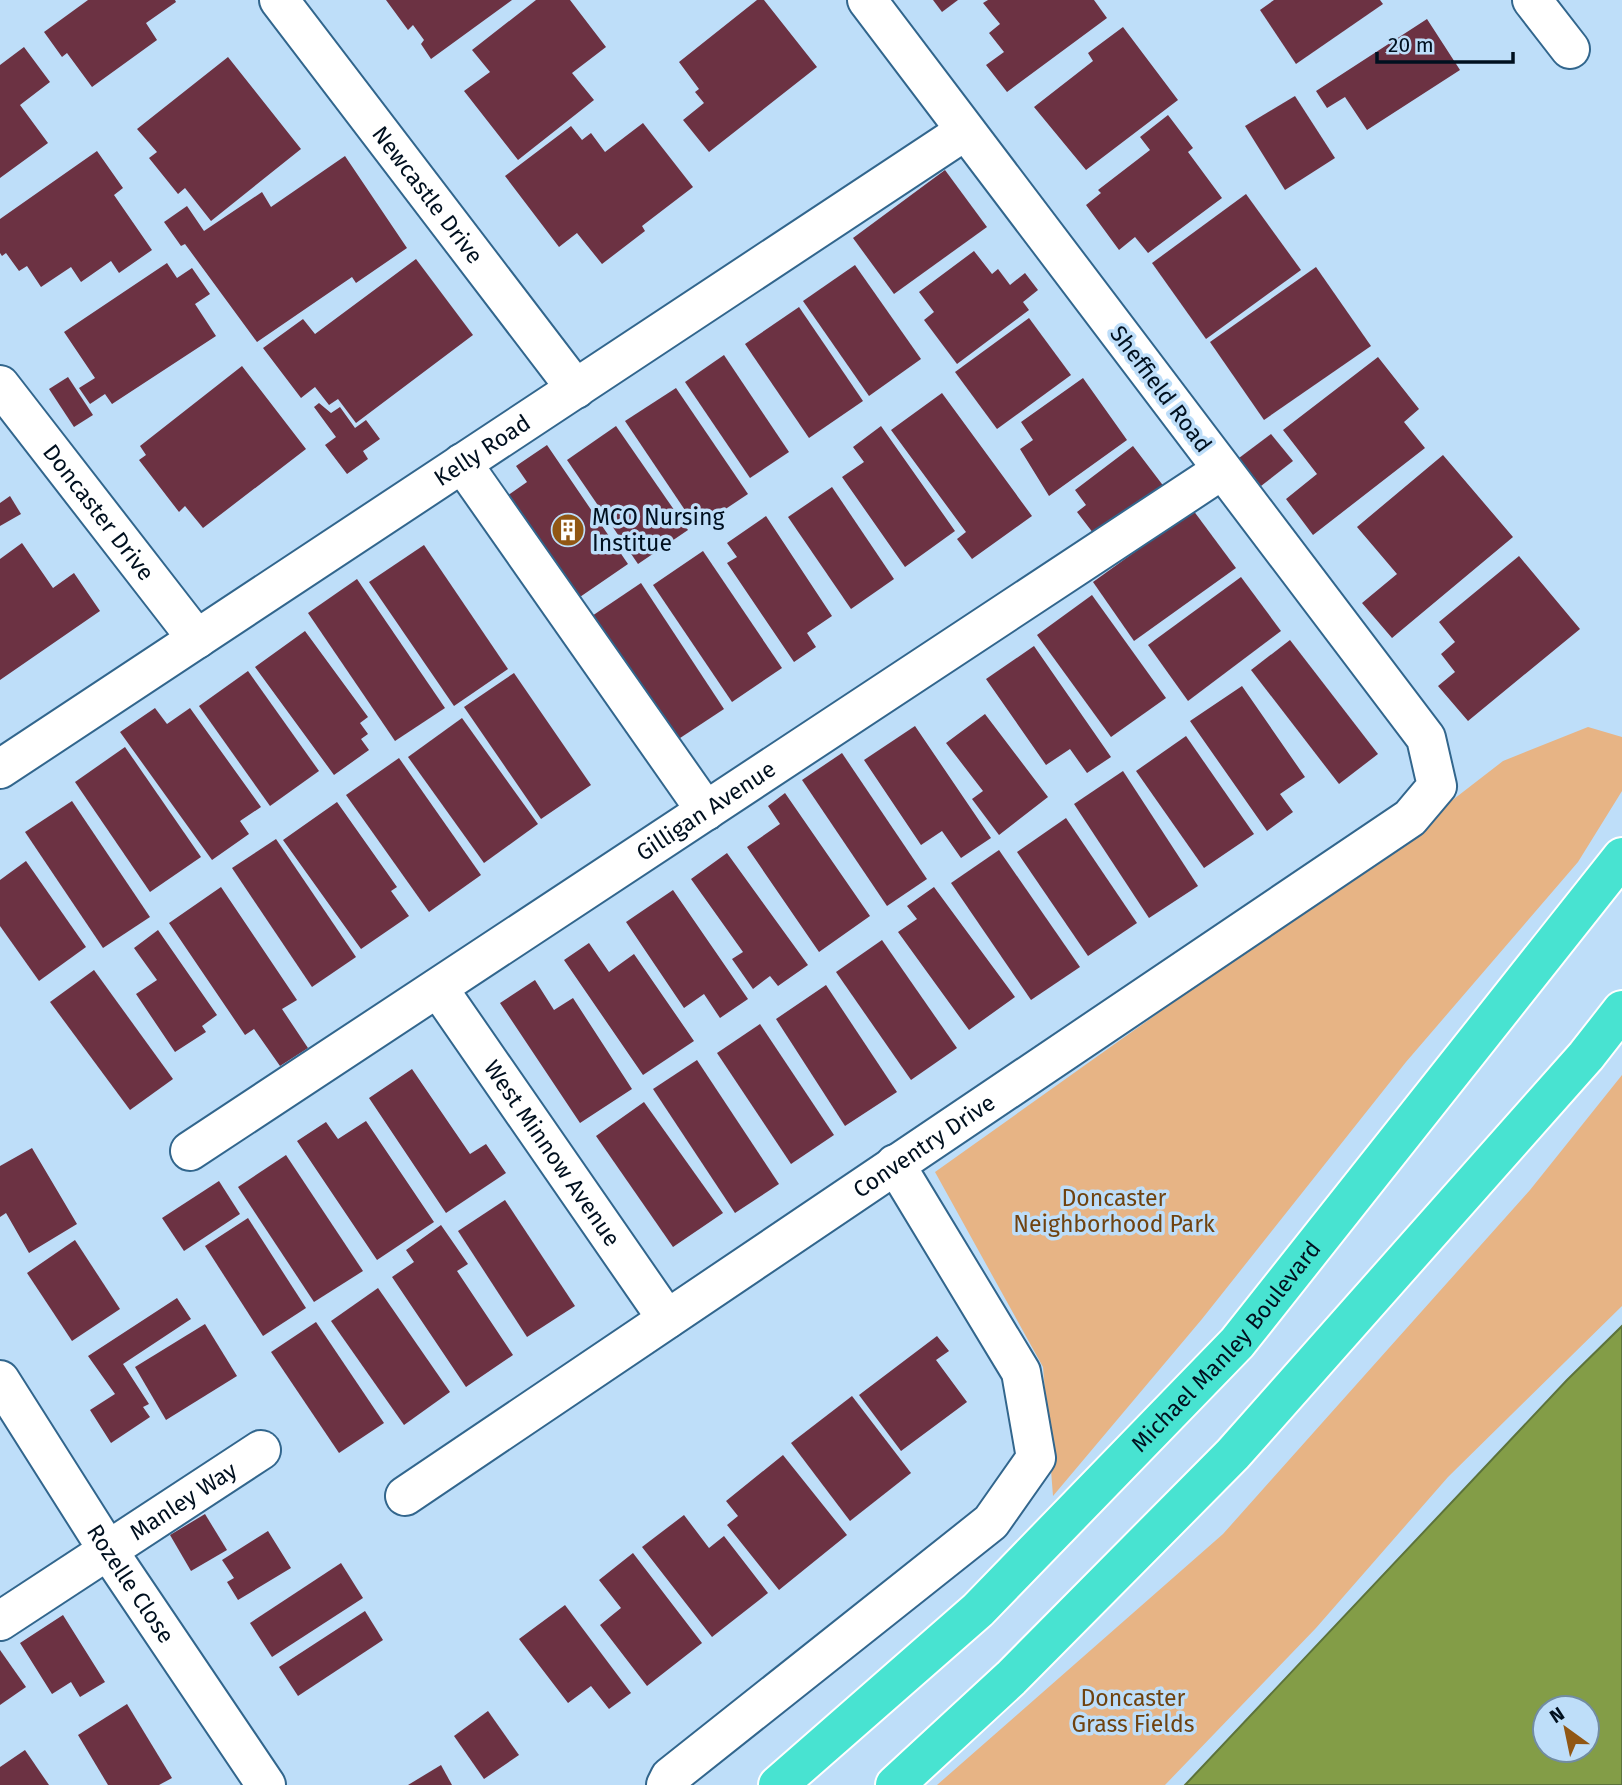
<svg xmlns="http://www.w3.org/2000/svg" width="1622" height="1785" font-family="'Fira Sans',sans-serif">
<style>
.green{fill:#e7b485}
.water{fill:#839d47;stroke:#5c733b;stroke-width:2;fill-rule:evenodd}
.building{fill:#6c3243}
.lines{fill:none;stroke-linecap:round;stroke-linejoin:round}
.minor-casing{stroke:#32668d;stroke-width:42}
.highway-casing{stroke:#fff;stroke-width:42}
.minor{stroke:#fff;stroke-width:38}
.highway{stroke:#48e3d1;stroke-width:38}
.labels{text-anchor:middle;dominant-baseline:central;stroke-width:7;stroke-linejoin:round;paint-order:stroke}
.street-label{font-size:23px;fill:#00101f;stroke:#bedef9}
.poi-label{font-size:23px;fill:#00101f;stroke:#bedef9;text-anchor:start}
.park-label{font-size:23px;fill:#6f420f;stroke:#bedef9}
</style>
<rect width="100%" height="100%" fill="#bedef9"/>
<g class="green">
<polygon points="1588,727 1622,737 1622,791 1578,862 1406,1062 1202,1319 1053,1496 1043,1367 935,1172 1397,843 1503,761"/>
<polygon points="1622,1075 1622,1306 1448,1477 1316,1628 1165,1785 937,1785 1223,1534 1530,1190"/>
</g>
<path class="water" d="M1622,1326V1785H1185L1567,1380ZM1545,1708H1587V1750H1545Z"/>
<g class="building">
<polygon points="88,0 175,0 176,2 146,23 157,40 92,87 67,53 62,57 44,32"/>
<polygon points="386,0 512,0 431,59 421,44 424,40 413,25 408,30"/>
<polygon points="536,0 570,0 606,47 572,73 594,100 518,160 464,91 490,72 472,50"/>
<polygon points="757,0 764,0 817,67 709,152 683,120 704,103 695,92 699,89 679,62"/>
<polygon points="933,0 958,0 942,12"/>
<polygon points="988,0 1094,0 1107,18 1007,92 986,65 1004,52 989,33 1000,24 983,3"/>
<polygon points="1274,0 1380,0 1383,4 1296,64 1260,10"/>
<polygon points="1427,19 1460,70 1367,130 1345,97 1327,108 1316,91"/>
<polygon points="1123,27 1178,100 1086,170 1034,107 1093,61 1088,53"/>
<polygon points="24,47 50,82 20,105 48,143 0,178 0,65"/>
<polygon points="228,57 301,149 211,221 185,188 178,194 149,158 157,152 137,129"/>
<polygon points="1295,96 1335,158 1285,190 1245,126"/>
<polygon points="1168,115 1193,148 1188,152 1222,198 1148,253 1135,237 1119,250 1086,205 1101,193 1098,190 1150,150 1140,137"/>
<polygon points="643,123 693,187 642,226 645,231 602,264 577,233 559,247 505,176 571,126 582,140 591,133 605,152"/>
<polygon points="97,151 123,188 114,195 152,250 119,273 111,261 81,282 71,267 41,287 27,266 19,271 6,253 2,256 0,253 0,219"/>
<polygon points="345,156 407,248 356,283 352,277 257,342 185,244 181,246 164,222 187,206 204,231 262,192 271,207"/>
<polygon points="945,170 987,227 894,294 853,238"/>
<polygon points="1246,194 1301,270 1206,339 1152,263"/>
<polygon points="974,251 992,274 998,269 1010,285 1025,273 1038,290 1023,302 1029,310 957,364 924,320 934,312 919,292"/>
<polygon points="416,259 473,335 356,423 338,399 329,405 315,387 301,398 263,348 303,319 315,334"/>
<polygon points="167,263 177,278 192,268 210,294 195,304 216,336 112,404 105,394 90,404 79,388 95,378 64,332"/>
<polygon points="855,265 921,359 869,396 803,301"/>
<polygon points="1316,267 1371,346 1264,420 1210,342"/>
<polygon points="799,307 863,401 809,438 745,344"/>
<polygon points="1029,318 1071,375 997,429 955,372"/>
<polygon points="724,355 789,452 750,478 685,382"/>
<polygon points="1378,357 1419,409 1404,422 1425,448 1313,535 1286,499 1317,474 1283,430"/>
<polygon points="242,366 306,449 203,528 185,506 179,512 139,460 146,455 140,446"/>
<polygon points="68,377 93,415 74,427 49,389"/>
<polygon points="1083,378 1127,440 1049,496 1020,449 1033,440 1021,422"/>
<polygon points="676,388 748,494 697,528 625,421"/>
<polygon points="942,393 1032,516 972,559 957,539 966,532 891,430"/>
<polygon points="319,403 331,413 340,407 355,428 366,420 380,439 363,451 368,459 347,474 325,445 336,437 314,407"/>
<polygon points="616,426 688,530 638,564 567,460"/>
<polygon points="881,426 955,531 905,567 842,477 864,462 853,447"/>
<polygon points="1271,434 1293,461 1261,486 1239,458"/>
<polygon points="547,445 628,564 577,599 507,496 527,482 516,466"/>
<polygon points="1133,446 1168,492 1100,542 1077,512 1086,505 1075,490"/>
<polygon points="1443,455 1513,537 1392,638 1362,603 1397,574 1357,527"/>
<polygon points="832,487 894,579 851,609 788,517"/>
<polygon points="10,496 21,514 0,526 0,503"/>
<polygon points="1193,510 1236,568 1134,641 1093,582"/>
<polygon points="766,516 832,616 807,633 816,647 794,662 727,563 737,557 727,543"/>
<polygon points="22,543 53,588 74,573 100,611 0,680 0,559"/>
<polygon points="424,545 508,669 454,706 369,582"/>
<polygon points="703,551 782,668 732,702 653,585"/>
<polygon points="1519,556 1580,629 1468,721 1438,686 1455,672 1441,654 1455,642 1439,622"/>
<polygon points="1241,577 1281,631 1188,701 1148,645"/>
<polygon points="357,579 445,708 395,741 308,613"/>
<polygon points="641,583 724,709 671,744 589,618"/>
<polygon points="1092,595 1166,698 1111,737 1037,635"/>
<polygon points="305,631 368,717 360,723 368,734 361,739 369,750 334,775 255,667"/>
<polygon points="1290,640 1378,754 1339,784 1251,670"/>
<polygon points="1034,646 1111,757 1087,773 1070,749 1046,765 986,679"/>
<polygon points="248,671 319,771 270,806 199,706"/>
<polygon points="514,673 591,785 541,819 464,707"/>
<polygon points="1242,686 1305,777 1280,794 1293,812 1267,831 1190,721"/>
<polygon points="155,708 167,724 190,708 261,807 240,821 249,834 212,860 120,732"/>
<polygon points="985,714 1048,797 999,835 972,799 983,791 946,743"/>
<polygon points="462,718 538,824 484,863 408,757"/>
<polygon points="915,726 991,838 961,858 942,831 921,845 864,760"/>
<polygon points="1186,736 1254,834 1204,868 1136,771"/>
<polygon points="125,747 201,857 150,892 75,782"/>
<polygon points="842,753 927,879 887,906 802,780"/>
<polygon points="399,758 481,875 429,912 346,795"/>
<polygon points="1123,771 1198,886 1149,918 1074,804"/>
<polygon points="785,793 870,916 819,952 747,847 780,824 768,806"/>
<polygon points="72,801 150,917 103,948 25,832"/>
<polygon points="337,802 397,887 391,891 409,916 361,949 283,840"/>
<polygon points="1066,818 1137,923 1088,956 1017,852"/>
<polygon points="276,839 356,957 312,987 232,868"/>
<polygon points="999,850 1080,967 1031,1000 951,883"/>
<polygon points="727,853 808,965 778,986 770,976 753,989 732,959 743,952 691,879"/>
<polygon points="26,861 86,947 39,981 0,926 0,880"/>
<polygon points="221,887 297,1000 282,1009 308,1048 280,1066 254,1029 245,1035 169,923"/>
<polygon points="934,887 1015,997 969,1030 898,932 917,919 907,906"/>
<polygon points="673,890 748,999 720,1018 704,994 684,1008 626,922"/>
<polygon points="158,930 217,1015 202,1026 206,1032 175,1052 136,994 157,980 134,948"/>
<polygon points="882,940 957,1048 911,1080 836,972"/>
<polygon points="589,943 609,972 634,954 694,1041 643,1075 564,960"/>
<polygon points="94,970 173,1079 130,1110 50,1002"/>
<polygon points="535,980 554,1010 573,998 632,1089 580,1123 500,1003"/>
<polygon points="826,985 897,1092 845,1126 776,1019"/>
<polygon points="760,1024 834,1135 791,1164 717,1053"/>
<polygon points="697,1060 779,1184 735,1213 653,1089"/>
<polygon points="412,1069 470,1154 486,1144 506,1173 446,1213 369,1098"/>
<polygon points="644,1102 723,1213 673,1247 596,1136"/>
<polygon points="366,1121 434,1222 377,1260 297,1141 326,1122 338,1139"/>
<polygon points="32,1148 77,1224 29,1253 6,1213 0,1217 0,1166"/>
<polygon points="286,1155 363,1271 314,1302 238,1187"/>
<polygon points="219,1181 240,1214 184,1251 162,1218"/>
<polygon points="505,1200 575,1306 527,1337 458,1231"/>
<polygon points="248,1218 306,1308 263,1336 205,1246"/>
<polygon points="441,1225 468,1264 457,1271 513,1355 466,1387 392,1277 414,1262 406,1250"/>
<polygon points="75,1240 120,1309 72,1341 27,1273"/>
<polygon points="378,1288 450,1392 404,1425 331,1321"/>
<polygon points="177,1298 191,1319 123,1364 149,1404 143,1407 150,1417 111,1443 90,1410 115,1394 88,1356"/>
<polygon points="316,1322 384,1423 339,1453 271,1352"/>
<polygon points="205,1324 237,1376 166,1420 135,1367"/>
<polygon points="937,1336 949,1351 936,1360 967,1402 901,1451 859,1395"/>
<polygon points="852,1396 911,1473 850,1521 791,1443"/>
<polygon points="783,1455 847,1535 779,1590 727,1525 738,1516 726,1501"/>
<polygon points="205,1514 227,1550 191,1571 170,1535"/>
<polygon points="684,1515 709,1548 724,1536 768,1593 712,1637 642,1547"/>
<polygon points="268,1531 291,1568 238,1600 227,1582 234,1578 222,1560"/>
<polygon points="633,1553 702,1643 647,1686 600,1625 621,1608 599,1580"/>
<polygon points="341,1563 363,1598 272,1657 250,1623"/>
<polygon points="565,1605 631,1693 609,1709 591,1686 568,1703 519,1639"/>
<polygon points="365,1611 383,1640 298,1696 279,1667"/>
<polygon points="63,1615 105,1682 80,1697 71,1682 52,1694 20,1643"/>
<polygon points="0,1650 26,1687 0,1705"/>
<polygon points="127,1704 172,1778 159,1785 108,1785 78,1735"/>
<polygon points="488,1711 519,1755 484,1779 454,1736"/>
<polygon points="25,1750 49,1785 0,1785 0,1767"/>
<polygon points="441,1765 452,1785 408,1785"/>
</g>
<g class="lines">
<defs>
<g id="minor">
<path id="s1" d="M279,0L576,389"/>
<polyline points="1532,0 1570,49"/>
<path id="s2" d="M0,385L197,639"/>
<polyline points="462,463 706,811"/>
<path id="s3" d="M0,769L965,131"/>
<path id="s4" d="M438,988L667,1319"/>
<path id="s5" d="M190,1151L1222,470"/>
<path id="s6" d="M0,1380L109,1552L266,1785"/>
<path id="s7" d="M405,1496L1410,818L1437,786L1426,738L867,0"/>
<path id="s8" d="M0,1621L261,1450"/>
<polyline points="666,1785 670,1777 991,1522 1036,1458 1021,1372 895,1164"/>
</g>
<g id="highway">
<path id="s9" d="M778,1785L978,1610L1237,1343L1622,857"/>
<polyline points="895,1785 1011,1678 1233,1454 1586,1056 1622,1010"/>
</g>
</defs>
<use href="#minor" class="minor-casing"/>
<use href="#highway" class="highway-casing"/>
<use href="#minor" class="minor"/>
<use href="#highway" class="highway"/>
</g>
<defs>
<symbol id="building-disc" viewBox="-11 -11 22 22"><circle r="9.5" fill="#915714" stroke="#bedef9"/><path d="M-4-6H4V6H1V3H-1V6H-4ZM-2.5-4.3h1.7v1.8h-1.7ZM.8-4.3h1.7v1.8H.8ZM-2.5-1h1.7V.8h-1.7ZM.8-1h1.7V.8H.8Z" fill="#fff"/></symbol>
</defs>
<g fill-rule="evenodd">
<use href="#building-disc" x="549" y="511" width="38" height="38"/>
</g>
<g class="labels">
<g class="street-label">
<text stroke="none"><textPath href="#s1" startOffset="245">Newcastle Drive</textPath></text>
<text transform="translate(1161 389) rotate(53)">Sheffield Road</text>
<text stroke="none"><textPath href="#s3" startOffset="578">Kelly Road</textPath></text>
<text stroke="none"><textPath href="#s2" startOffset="161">Doncaster Drive</textPath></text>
<text stroke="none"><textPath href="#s5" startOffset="618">Gilligan Avenue</textPath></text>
<text stroke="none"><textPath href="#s7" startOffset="626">Conventry Drive</textPath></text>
<text stroke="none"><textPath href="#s4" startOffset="201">West Minnow Avenue</textPath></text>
<text stroke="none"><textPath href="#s9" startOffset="628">Michael Manley Boulevard</textPath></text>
<text stroke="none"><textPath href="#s8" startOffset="219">Manley Way</textPath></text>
<text stroke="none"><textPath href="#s6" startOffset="242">Rozelle Close</textPath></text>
</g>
<g class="poi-label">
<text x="592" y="517">MCO Nursing<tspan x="592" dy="26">Institue</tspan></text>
</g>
<g class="park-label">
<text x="1114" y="1198">Doncaster<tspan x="1114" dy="26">Neighborhood Park</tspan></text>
<text x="1133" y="1698">Doncaster<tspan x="1133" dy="26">Grass Fields</tspan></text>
</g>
</g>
<g transform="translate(1566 1729) rotate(327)"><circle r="33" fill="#bedef9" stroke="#728ca2" stroke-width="2"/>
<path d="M0-5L12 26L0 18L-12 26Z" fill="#915714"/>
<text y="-10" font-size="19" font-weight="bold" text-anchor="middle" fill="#00101f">N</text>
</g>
<path d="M1377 52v10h136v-10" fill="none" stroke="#00101f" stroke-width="3.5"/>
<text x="1388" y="52" font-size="21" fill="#00101f" stroke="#bedef9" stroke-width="5" paint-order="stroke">20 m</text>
</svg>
